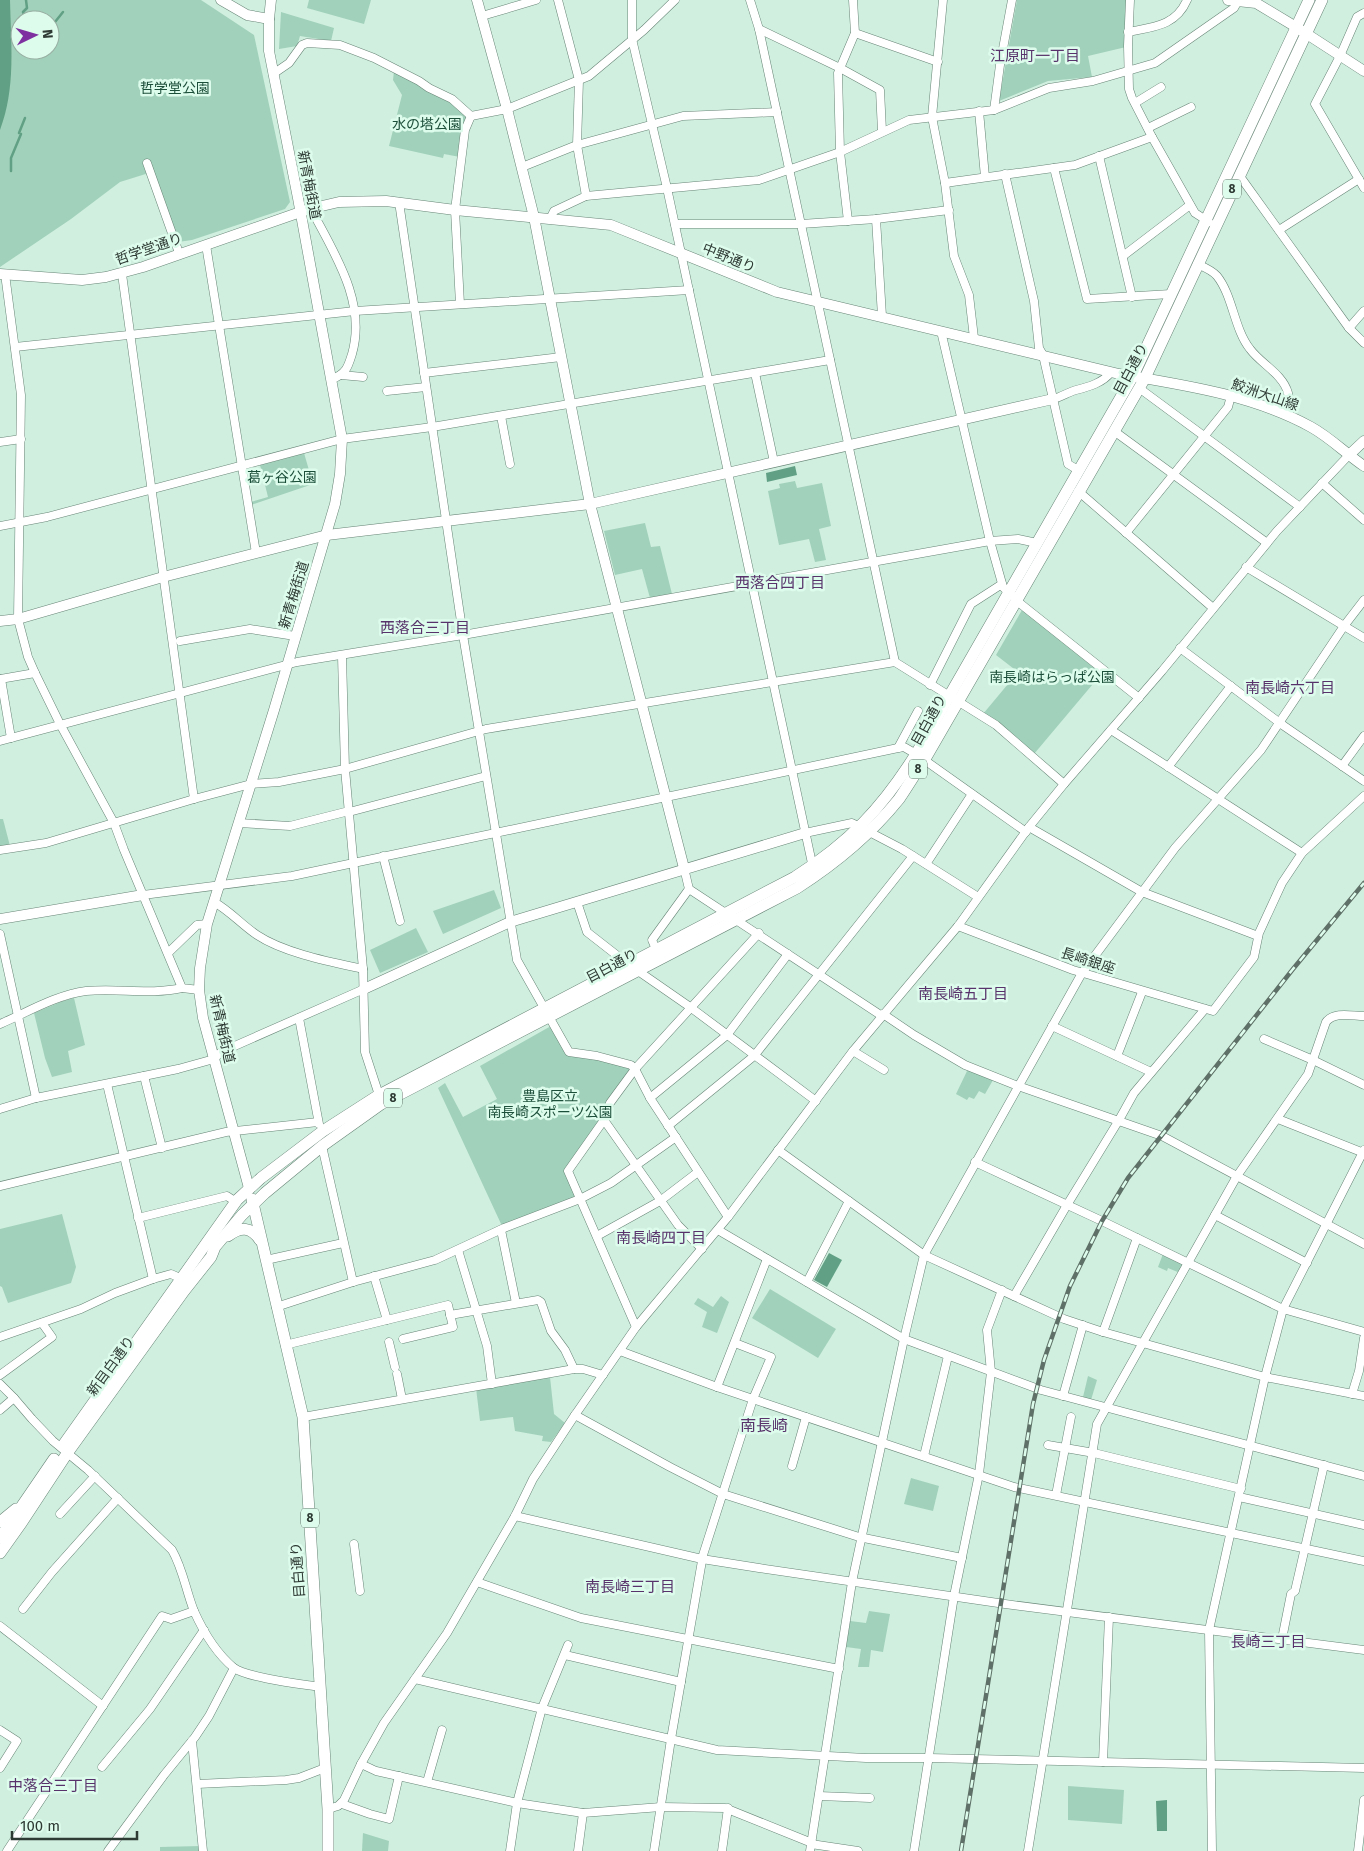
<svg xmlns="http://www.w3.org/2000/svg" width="1364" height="1851" font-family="'Fira Sans','Noto Sans JP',sans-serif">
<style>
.green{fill:#a1d1ba;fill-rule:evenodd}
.water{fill:#61a084}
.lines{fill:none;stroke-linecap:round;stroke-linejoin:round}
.stream{stroke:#61a084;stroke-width:2.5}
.street-casing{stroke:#688577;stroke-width:9}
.secondary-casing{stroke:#688577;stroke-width:11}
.primary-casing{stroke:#688577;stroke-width:12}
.street{stroke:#fff;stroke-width:8}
.secondary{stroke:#fff;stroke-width:10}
.primary{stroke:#fff;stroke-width:11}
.rail-casing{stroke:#5e7067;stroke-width:4.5}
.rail{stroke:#ddfcec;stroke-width:2.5;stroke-dasharray:8;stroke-linecap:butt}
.labels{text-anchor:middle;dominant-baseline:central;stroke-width:5;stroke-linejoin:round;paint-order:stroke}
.shield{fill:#ddfcec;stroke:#62746b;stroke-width:1}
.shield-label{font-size:12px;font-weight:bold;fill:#2e3a34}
.park-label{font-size:14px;fill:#1c4f3a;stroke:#ddfcec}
.street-label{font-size:14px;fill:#2e3a34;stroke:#ddfcec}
.neighbourhood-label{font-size:15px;fill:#58336b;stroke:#ddfcec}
.quarter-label{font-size:16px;fill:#58336b;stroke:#ddfcec}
</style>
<rect width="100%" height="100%" fill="#d0efdf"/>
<g class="green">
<path d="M0,0H201L254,35L290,202L285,209L192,240L178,242L152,172L120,182L71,219L0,267ZM20,20H50V50H20Z"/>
<polygon points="309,0 371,0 364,24 307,8"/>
<polygon points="1017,0 1127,0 1126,47 1088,56 1092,77 1048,81 999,101"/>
<polygon points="281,12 334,28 331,41 300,36 297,46 279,49"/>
<polygon points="394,71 453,102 468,117 460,157 444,154 443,158 389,146 402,95 393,80"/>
<polygon points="304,453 313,484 251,505 251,502 268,497 260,465"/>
<polygon points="795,481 797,488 822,483 831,526 819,529 826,560 815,562 809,539 779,545 768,491 780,488 779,484"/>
<polygon points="645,523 651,547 660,546 672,594 650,598 642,569 615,575 604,531"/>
<polygon points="1022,610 1103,672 1034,754 983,714 1018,672 996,655"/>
<polygon points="0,819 3,819 10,846 0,848"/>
<polygon points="494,890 501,908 443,934 433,911"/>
<polygon points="416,928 428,952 380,973 370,950"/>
<polygon points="74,998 85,1045 68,1051 72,1072 52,1077 45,1058 34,1013 63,1001"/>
<polygon points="551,1026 568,1054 599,1059 630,1068 631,1070 601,1123 566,1169 575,1195 574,1198 502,1226 438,1088 445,1083 463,1117 497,1099 480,1066"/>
<polygon points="968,1069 993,1080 985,1094 979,1091 974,1099 969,1097 967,1100 956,1094"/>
<polygon points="62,1214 76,1267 71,1283 8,1303 2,1287 0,1286 0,1229"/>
<polygon points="1163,1254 1184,1263 1180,1273 1168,1268 1167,1271 1158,1267"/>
<polygon points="770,1289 836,1329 818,1358 752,1318"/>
<polygon points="721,1296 729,1302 717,1333 702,1327 707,1312 694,1304 698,1298 713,1307"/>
<polygon points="1088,1376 1097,1380 1091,1400 1083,1397"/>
<polygon points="550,1377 554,1414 565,1423 551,1442 542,1441 543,1436 515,1431 513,1417 480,1421 476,1388"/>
<polygon points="911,1478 939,1486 933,1511 904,1504"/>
<polygon points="869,1611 890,1614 883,1652 871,1650 869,1667 858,1667 861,1649 846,1647 850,1621 866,1623"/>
<polygon points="1068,1786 1124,1790 1122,1824 1068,1820"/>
<polygon points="363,1833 389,1841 388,1851 362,1851"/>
<polygon points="201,1846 202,1851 160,1851 160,1847"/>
</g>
<g class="water">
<path d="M0,0H10C11,44 16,88 0,130Z"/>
<polygon points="795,466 797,475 767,482 766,473"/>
<polygon points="829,1253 842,1260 827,1287 814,1280"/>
<polygon points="1167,1800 1167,1831 1157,1831 1156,1801"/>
</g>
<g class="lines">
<g class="stream">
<polyline points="26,20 23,12 27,8 26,0"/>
<polyline points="51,27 63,12"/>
<polyline points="19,133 25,118"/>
<polyline points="11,171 11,158 21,134"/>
</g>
<defs>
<g id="street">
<polyline points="558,0 579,80 577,145 586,196"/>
<polyline points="632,0 632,39 667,188 813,868"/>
<polyline points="750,0 759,29 895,662 996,725 1064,784"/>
<polyline points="943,0 932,117 945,183 954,256 969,295 974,338"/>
<polyline points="1130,0 1128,46 1129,89 1132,98 1152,137 1195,213 1209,222"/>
<polyline points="1364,13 1357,17 1340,56 1315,104 1364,188"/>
<polyline points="482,16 536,0"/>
<polyline points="759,29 840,68 880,90 882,131"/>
<path d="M1128,32C1153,27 1176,26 1187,0"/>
<polyline points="855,33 938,62"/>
<polyline points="273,74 289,63 302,45 307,43 340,45 374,58 419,81 429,88 452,99 471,116"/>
<polyline points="1135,103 1161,87"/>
<polyline points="994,110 1000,65 1012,0"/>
<polyline points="979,111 985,177"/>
<polyline points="471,116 507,109 589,76 644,30 675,0"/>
<polyline points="1148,128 1191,107"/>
<polyline points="1099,156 1132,297"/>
<polyline points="147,163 179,253"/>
<polyline points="522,167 577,145 683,116 777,112"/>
<polyline points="1054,168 1087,299 1171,294"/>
<polyline points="1005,174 1034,301 1039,348 1043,355 1068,464 1078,470"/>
<polyline points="1239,175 1349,328 1364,343"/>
<polyline points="945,183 1075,165 1152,137"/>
<polyline points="399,202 463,635 517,960 569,1052 597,1056 631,1065 635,1069 650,1098 728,1217"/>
<path d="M311,209C334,253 367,302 352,354C348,367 346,374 332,379"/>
<polyline points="550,219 554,211 586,196 759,180 840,152 909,120 994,110 1049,88 1093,81 1155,63 1234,8 1238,1"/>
<polyline points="876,219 882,316"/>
<polyline points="848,221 840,152 838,73 855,33 853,0"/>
<polyline points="675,224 801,224 876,219 949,210"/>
<polyline points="1279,230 1359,179"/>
<polyline points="206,245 256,553"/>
<polyline points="1123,256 1190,205"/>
<path d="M1197,264C1204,267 1212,270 1217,276C1233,296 1234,329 1250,349C1261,364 1283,374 1288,393C1289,400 1288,409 1289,416"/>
<polyline points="5,274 21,395 18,619 28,657 35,673 60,724 114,823 124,850 182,988 199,990"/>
<polyline points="122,274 194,799"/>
<polyline points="460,304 455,210 465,130 471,116"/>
<polyline points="1349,328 1364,311"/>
<polyline points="941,331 990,541 1003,587 1022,605 1139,698"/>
<polyline points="15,347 355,311 689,290"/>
<polyline points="424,373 561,357"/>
<polyline points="755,373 774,462"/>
<polyline points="341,375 363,377"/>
<polyline points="1139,388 1300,507"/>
<polyline points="387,391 426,387"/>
<path d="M1053,399C1062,397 1068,392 1076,390C1088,387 1103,383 1111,372"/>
<polyline points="501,416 510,464"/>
<polyline points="1114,431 1267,543"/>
<polyline points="0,442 21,439"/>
<polyline points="1322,483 1364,520"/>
<polyline points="1078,491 1213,608"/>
<polyline points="0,526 47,517 342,439 432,427 830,360"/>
<polyline points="1126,533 1228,407 1231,396"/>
<polyline points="1246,567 1364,638"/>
<polyline points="180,641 250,629 295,636"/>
<polyline points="1180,648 1284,726 1364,781"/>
<polyline points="342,656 345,769 363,969 365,1052 379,1095"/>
<polyline points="0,679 35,673"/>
<polyline points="1,679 11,738"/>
<polyline points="930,685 971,604 1002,584"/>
<polyline points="1111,730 1302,853"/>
<polyline points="0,741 297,662 463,635 990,541 1018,539 1037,543"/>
<polyline points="898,748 918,711"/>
<polyline points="1342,766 1364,736"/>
<polyline points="1168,767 1231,686"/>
<polyline points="349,812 486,776"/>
<polyline points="239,823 290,826 349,811"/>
<polyline points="1029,827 1142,892 1258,936"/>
<polyline points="805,833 852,823 902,849 978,897"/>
<polyline points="0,850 46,843 194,799 251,784 279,782 345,769 486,729 895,662"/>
<polyline points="383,856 400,921"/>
<polyline points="926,864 972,794"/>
<polyline points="684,868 689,889 882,1016"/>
<polyline points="143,895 292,876 898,748 904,747 916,754 1026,832"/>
<path d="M214,902C230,911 242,925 257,935C284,953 331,962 363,969"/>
<polyline points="577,902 587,932 628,964 690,1007 816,1101"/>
<polyline points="958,926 1073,970 1213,1011 1254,957 1259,933 1282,883 1302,853 1364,796"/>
<polyline points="0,934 36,1098"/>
<polyline points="656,949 652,940 689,889"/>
<polyline points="168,953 197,925 207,924"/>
<polyline points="883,1014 914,1035 965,1065 1018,1086 1162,1136 1364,1244"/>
<polyline points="299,1018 319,1124"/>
<path d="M0,1024C28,1012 56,995 86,991C119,988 150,995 182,988"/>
<polyline points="1052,1026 1151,1072"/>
<polyline points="1264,1039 1313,1060 1364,1085"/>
<polyline points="853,1051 884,1070"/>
<polyline points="1117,1056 1142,992"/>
<polyline points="144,1076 162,1148"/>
<polyline points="107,1084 153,1279"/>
<polyline points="650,1098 727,1035 788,954"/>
<polyline points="0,1109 36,1098 178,1069 214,1059 221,1052 364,989"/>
<polyline points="1278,1119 1364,1153"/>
<polyline points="604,1120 678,1225 702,1249"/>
<polyline points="668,1126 754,1056 913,856"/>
<polyline points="322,1146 353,1282"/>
<polyline points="778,1150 924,1255 1064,1319 1103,1332 1265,1377 1364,1396"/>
<polyline points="975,1162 1102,1221 1283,1309 1364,1332"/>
<polyline points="0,1186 226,1132 318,1122"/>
<polyline points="1215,1215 1307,1263"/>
<polyline points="138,1218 227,1196 236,1202"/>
<polyline points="501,1230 516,1303"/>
<polyline points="718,1230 904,1339 1041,1390 1364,1476"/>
<polyline points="597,1236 660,1201 698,1172"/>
<polyline points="458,1250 487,1346 492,1384"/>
<polyline points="266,1260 343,1243"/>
<polyline points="374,1276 387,1320"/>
<polyline points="807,1282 849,1201"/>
<polyline points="1014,1296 1067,1205 1119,1120 1134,1093 1205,1009"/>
<polyline points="276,1307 353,1282 435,1260 504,1228 580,1199 611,1183 676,1137"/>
<polyline points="450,1315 538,1300 541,1302 551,1331 565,1350 574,1369"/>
<polyline points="636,1327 568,1171 604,1120 610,1103 635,1069 759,933"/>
<polyline points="1103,1332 1137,1238"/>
<polyline points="0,1337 81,1309 115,1293 153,1279 171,1274 180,1278"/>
<polyline points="389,1342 395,1367"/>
<polyline points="285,1345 448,1305 453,1327 403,1339"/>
<polyline points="620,1351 717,1387 1014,1487 1364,1561"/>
<polyline points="397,1374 402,1399"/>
<polyline points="0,1375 52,1337 42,1323"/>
<path d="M0,1384L14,1398L32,1419L53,1441L88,1470L172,1550C183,1569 186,1591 194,1611C203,1631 217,1654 234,1668C248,1678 301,1684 320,1687"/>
<polyline points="717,1387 767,1259"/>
<polyline points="1352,1394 1359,1371 1364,1338"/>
<polyline points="1063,1396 1083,1325"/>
<polyline points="0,1410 14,1398"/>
<polyline points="575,1415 670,1467 723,1494 859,1537 962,1558"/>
<polyline points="303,1417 574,1369 583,1369 603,1375"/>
<polyline points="1048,1445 1094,1453 1241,1489"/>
<polyline points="924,1456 948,1356"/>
<polyline points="792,1466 806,1417"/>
<polyline points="1056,1495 1071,1417"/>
<polyline points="1239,1497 1364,1525"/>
<polyline points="60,1514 95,1476"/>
<polyline points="515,1516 702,1559 759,1568 1005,1604 1364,1650"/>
<polyline points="354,1544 360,1591"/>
<polyline points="477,1582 581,1618 839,1669"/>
<polyline points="23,1609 52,1572 118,1498"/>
<polyline points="0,1626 103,1706"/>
<polyline points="1282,1639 1291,1594 1295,1591 1324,1465"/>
<polyline points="565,1655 681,1682"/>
<polyline points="415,1679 717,1750 866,1758 929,1758 1364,1768"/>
<polyline points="0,1730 17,1741 0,1768"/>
<polyline points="192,1741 203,1851"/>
<polyline points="1103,1762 1109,1617"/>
<polyline points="361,1764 376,1771 517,1803 583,1813 661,1807 725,1808 812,1843"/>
<polyline points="102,1767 150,1709 204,1630"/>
<polyline points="427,1782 442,1730"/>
<polyline points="197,1784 286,1780 299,1778 325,1768"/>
<polyline points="819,1796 870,1798"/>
<polyline points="342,1804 370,1814 389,1819 399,1776"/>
<polyline points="328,1809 338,1806 344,1800 361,1764 384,1723 447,1633 515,1516 533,1479 575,1415 636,1327 728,1217 853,1051 958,926 1029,827 1064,784 1162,671 1277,531 1349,455"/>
<polyline points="811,1844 858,1851"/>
<polyline points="7,1851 162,1616 171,1619 194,1611"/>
<polyline points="108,1851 164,1775 195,1737 209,1716 234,1668"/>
<polyline points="510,1851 517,1803 542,1708 568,1645"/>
<polyline points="578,1851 583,1813"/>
<polyline points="654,1851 671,1739 703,1555 753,1399 771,1357 735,1343"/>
<polyline points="722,1851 728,1808"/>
<polyline points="810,1851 852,1582 904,1339 924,1255 1082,973 1175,848 1261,750 1344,626 1364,600"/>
<polyline points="914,1851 954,1596 979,1474 991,1372 987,1330 1002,1290"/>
<path d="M1028,1851L1097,1424L1237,1176L1308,1074L1326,1022C1334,1011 1352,1016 1364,1016"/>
<polyline points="1212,1851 1209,1630 1265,1377 1283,1309 1364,1150"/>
<polyline points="1358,1851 1364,1800"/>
</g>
<g id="secondary">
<polyline points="221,0 247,15 269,19"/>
<polyline points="477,0 507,109 534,217 590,504 684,868"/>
<polyline points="1228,0 1256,3 1296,27 1364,71"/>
<path d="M0,274L82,280L106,277L143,267L309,209L339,202L386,201L455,210L611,225L777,292L1119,374C1184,385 1253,395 1311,427C1331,438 1346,454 1364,466"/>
<polyline points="1349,455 1364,441"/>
<polyline points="0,621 18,619 163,577 327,535 590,504 1053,399"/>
<polyline points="0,919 143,895"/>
<polyline points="364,989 510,922 805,833"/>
<polyline points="249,1188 203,1018 199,990 200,968 207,924 274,710 335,504 340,474 342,439 298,198 269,51 269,19 271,0"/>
</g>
<g id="primary">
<polyline points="252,1199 303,1417 328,1809 328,1851"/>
<path d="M228,1236C241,1226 251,1227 260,1240"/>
<path d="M64,1444L237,1200L261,1178L323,1131L379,1095L795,877C850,842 882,808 916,754L1133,376L1309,0"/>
<polyline points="0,1522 16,1509"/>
<polyline points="0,1538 54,1459"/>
<path d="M0,1553L22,1522L68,1452L184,1291L211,1257L215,1247L242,1215L265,1193L322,1146L381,1104L797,888C836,863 870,835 899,799C908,786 916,772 925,759L1145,378L1322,0"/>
</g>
</defs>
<use href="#street" class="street-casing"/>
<use href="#secondary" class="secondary-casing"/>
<use href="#primary" class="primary-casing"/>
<use href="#street" class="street"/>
<use href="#secondary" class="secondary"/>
<use href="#primary" class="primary"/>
<defs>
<polyline id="rail" points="961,1851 1033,1404 1044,1360 1070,1286 1102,1221 1128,1178 1293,969 1364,883"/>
</defs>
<use href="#rail" class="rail-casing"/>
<use href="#rail" class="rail"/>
</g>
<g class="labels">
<g class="shield">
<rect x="1223" y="179.5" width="18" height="19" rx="4"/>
<rect x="909" y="759.5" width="18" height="19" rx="4"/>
<rect x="384" y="1088.5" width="18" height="19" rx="4"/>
<rect x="301" y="1508.5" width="18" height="19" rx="4"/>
</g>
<g class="shield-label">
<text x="1232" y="189">8</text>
<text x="918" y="769">8</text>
<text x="393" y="1098">8</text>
<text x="310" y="1518">8</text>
</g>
<g class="park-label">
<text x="175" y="88">哲学堂公園</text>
<text x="427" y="124">水の塔公園</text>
<text x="282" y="477">葛ヶ谷公園</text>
<text x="1052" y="677">南長崎はらっぱ公園</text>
<text x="550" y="1096">豊島区立<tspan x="550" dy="16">南長崎スポーツ公園</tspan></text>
</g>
<g class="street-label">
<text transform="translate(309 185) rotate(79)">新青梅街道</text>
<text transform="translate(149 249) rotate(-19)">哲学堂通り</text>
<text transform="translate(729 258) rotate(22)">中野通り</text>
<text transform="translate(1131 369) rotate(-62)">目白通り</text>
<text transform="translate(1265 395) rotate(19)">鮫洲大山線</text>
<text transform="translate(294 595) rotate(-73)">新青梅街道</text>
<text transform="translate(929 720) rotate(-61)">目白通り</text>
<text transform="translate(1088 961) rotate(18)">長崎銀座</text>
<text transform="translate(612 966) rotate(-28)">目白通り</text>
<text transform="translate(222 1029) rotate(77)">新青梅街道</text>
<text transform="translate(111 1366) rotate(-54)">新目白通り</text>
<text transform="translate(298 1570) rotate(-94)">目白通り</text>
</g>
<g class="neighbourhood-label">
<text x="1035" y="56">江原町一丁目</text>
<text x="780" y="583">西落合四丁目</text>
<text x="425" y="628">西落合三丁目</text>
<text x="1290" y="688">南長崎六丁目</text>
<text x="963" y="994">南長崎五丁目</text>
<text x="661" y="1238">南長崎四丁目</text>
<text x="630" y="1587">南長崎三丁目</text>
<text x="1268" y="1642">長崎三丁目</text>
<text x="53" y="1786">中落合三丁目</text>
</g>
<g class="quarter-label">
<text x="764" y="1425">南長崎</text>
</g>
</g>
<g transform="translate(35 35) rotate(85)"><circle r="24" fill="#ddfcec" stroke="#97aea2"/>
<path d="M0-4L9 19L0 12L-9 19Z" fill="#7e30a0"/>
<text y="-8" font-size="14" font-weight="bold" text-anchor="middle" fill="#2e3a34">N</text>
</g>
<path d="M12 1831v8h125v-8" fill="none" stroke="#2e3a34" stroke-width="2.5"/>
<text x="20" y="1831" font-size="15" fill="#2e3a34" stroke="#ddfcec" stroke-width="4" paint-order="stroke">100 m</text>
</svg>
